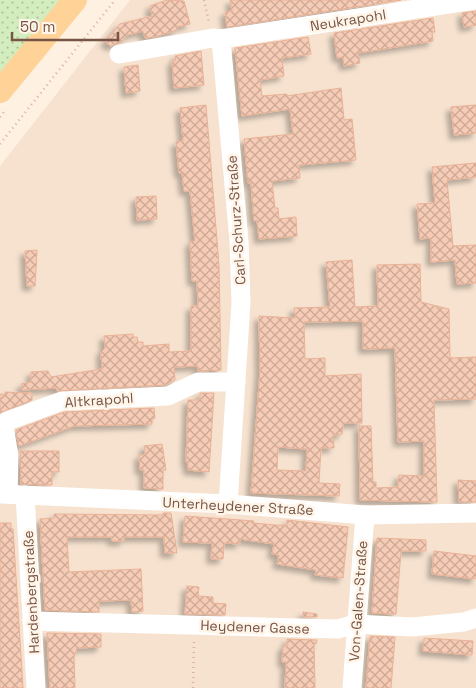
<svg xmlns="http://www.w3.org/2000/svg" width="476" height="688" font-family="'Space Grotesk',sans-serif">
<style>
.residential{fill:#f6e2cf}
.grass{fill:url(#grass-dots)}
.building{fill:url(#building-cross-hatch);stroke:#eab195;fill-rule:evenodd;filter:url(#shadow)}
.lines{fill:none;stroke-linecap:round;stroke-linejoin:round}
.path{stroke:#dbaf9a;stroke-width:2.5;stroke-dasharray:1 4;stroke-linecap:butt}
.minor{stroke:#fff;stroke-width:19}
.major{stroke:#ffd297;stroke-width:24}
.labels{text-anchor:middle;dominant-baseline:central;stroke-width:5;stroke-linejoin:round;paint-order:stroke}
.street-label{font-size:14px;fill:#775446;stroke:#fff5e9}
</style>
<defs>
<pattern id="grass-dots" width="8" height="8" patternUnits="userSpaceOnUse" patternTransform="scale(1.25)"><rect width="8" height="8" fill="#d4edbe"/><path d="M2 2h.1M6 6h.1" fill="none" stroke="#b1c39c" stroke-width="1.8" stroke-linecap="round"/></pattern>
<pattern id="building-cross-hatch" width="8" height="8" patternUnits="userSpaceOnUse" patternTransform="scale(1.25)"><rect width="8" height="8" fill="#f6ccb6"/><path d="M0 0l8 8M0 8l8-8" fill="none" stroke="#cca896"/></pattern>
<filter id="shadow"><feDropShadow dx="-4.5" dy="4.5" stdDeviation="2.5" flood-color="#0004"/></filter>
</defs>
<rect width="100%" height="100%" fill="#fef1e1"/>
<polygon class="residential" points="130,0 476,0 476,688 0,688 0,166"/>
<polygon class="grass" points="0,0 67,0 0,89"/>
<g class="building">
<polygon points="167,0 184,1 190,24 176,27 177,30 154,37 145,38 143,31 127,35 121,42 111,46 105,42 120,24 152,16 150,6"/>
<polygon points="230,0 401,0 227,27 225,12 232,11"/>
<polygon points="476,11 476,25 464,27 462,13"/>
<polygon points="433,18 435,32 432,32 433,41 358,53 360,63 344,66 343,57 337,58 334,33"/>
<polygon points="308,37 311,54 282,58 284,76 260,80 262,96 287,94 287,96 341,88 344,120 352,119 356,160 299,165 300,178 272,181 275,208 278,208 279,219 296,217 297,236 259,239 257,220 254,221 251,183 248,183 244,139 293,134 290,109 242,116 235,48"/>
<polygon points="201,51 204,85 174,88 172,61 176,61 175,56"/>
<polygon points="138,65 140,91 126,93 124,67"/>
<polygon points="206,105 219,265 221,370 198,371 198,366 174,367 175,380 165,385 57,391 56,388 22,390 21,384 31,382 31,372 48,371 51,377 102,369 101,352 105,348 104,336 133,334 133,337 137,337 138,342 143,342 143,346 169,344 169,352 191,351 191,306 198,306 197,281 192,281 190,242 195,241 190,191 184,191 182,173 179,173 176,142 183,141 180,108"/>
<polygon points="476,105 476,133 454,135 451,107"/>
<polygon points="476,163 476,177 447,180 453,246 476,245 476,283 457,284 455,260 431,262 431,238 420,239 417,204 435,203 432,167"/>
<polygon points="156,196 157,219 137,220 136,197"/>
<polygon points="37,250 35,286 27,286 25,251"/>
<path d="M352,260L355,307L378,306L377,265L420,264L421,302L449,309L450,358L476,357V399L434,400L437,502L360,500L359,426H371L373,482H376V488L398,487L399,475L424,476V441L398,442L395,348L363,349V321L304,322L305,359L325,358V376L361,374L362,423H343L342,434L333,435L334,448H321L319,483L340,484L339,496L251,493L260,371L259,316L295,318L294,308L330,307L326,262ZM278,447L307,449L306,471L277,470Z"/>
<polygon points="5,392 32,393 32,400 0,413 0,394 5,395"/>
<polygon points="200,393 214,393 209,472 188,470 188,462 186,462 188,400 200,400"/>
<polygon points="154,408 155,418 152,419 152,424 74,426 19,446 18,443 16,430 64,412"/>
<polygon points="162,444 166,470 163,470 163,489 144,488 144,470 140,470 139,455 145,455 144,446"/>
<polygon points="20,451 59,451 59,472 52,472 52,485 21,484"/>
<polygon points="458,480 476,481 476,502 459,502"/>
<polygon points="163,513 171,513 177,553 165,553 164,537 124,537 124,541 112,541 112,537 67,537 69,572 141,569 143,611 132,612 131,600 99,601 99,612 45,610 40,519 54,518 54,514 163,515"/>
<polygon points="185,516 254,521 253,523 287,526 287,520 348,527 343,578 315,575 316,570 277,564 279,555 272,554 274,544 240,539 240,544 224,543 223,559 211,559 212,543 183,542"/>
<polygon points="0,523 11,523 11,529 13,529 23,688 0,688"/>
<polygon points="377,538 426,540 426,551 401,551 396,614 372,613"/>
<polygon points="434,551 476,556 476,579 432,574"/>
<polygon points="187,586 199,587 198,596 213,597 213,603 226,604 225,615 185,614"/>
<polygon points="303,612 317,614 317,617 303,617"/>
<polygon points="47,633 101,634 101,647 77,648 74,657 75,688 50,688"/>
<polygon points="370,636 395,637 391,688 366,688"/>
<polygon points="424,638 473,641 472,655 423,651"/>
<polygon points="287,639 317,640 316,644 314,644 315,688 285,688 286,662 282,662 283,646 287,646"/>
</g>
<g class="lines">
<g class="path">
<polyline points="204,0 209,22"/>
<polyline points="0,117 5,110"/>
<polyline points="0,144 115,0"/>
<polyline points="193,688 194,641"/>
</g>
<g class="minor">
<polyline points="221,39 239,241 241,303 228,504"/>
<polyline points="119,54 213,38 221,39 475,0"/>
<polyline points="0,494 228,504 365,515 476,513"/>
<polyline points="8,494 9,456 4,426 7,421 62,401 168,396 198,382 236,382"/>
<polyline points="25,495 36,688"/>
<polyline points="32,621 338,629 356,624 412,627 464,622 476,618"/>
<polyline points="352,688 365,515"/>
</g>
<polyline class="major" points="0,91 75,0"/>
</g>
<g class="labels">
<g class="street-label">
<text transform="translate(348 20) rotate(-9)">Neukrapohl</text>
<text transform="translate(236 220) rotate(-94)">Carl-Schurz-Straße</text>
<text transform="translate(99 400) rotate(-4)">Altkrapohl</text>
<text transform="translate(238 506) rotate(3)">Unterheydener Straße</text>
<text transform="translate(31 592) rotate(-93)">Hardenbergstraße</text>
<text transform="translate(358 601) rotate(-86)">Von-Galen-Straße</text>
<text transform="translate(255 627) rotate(2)">Heydener Gasse</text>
</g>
</g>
<path d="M12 32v8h106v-8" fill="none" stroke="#775446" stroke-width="2.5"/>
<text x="20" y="32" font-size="15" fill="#775446" stroke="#fff5e9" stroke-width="4" paint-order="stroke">50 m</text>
</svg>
